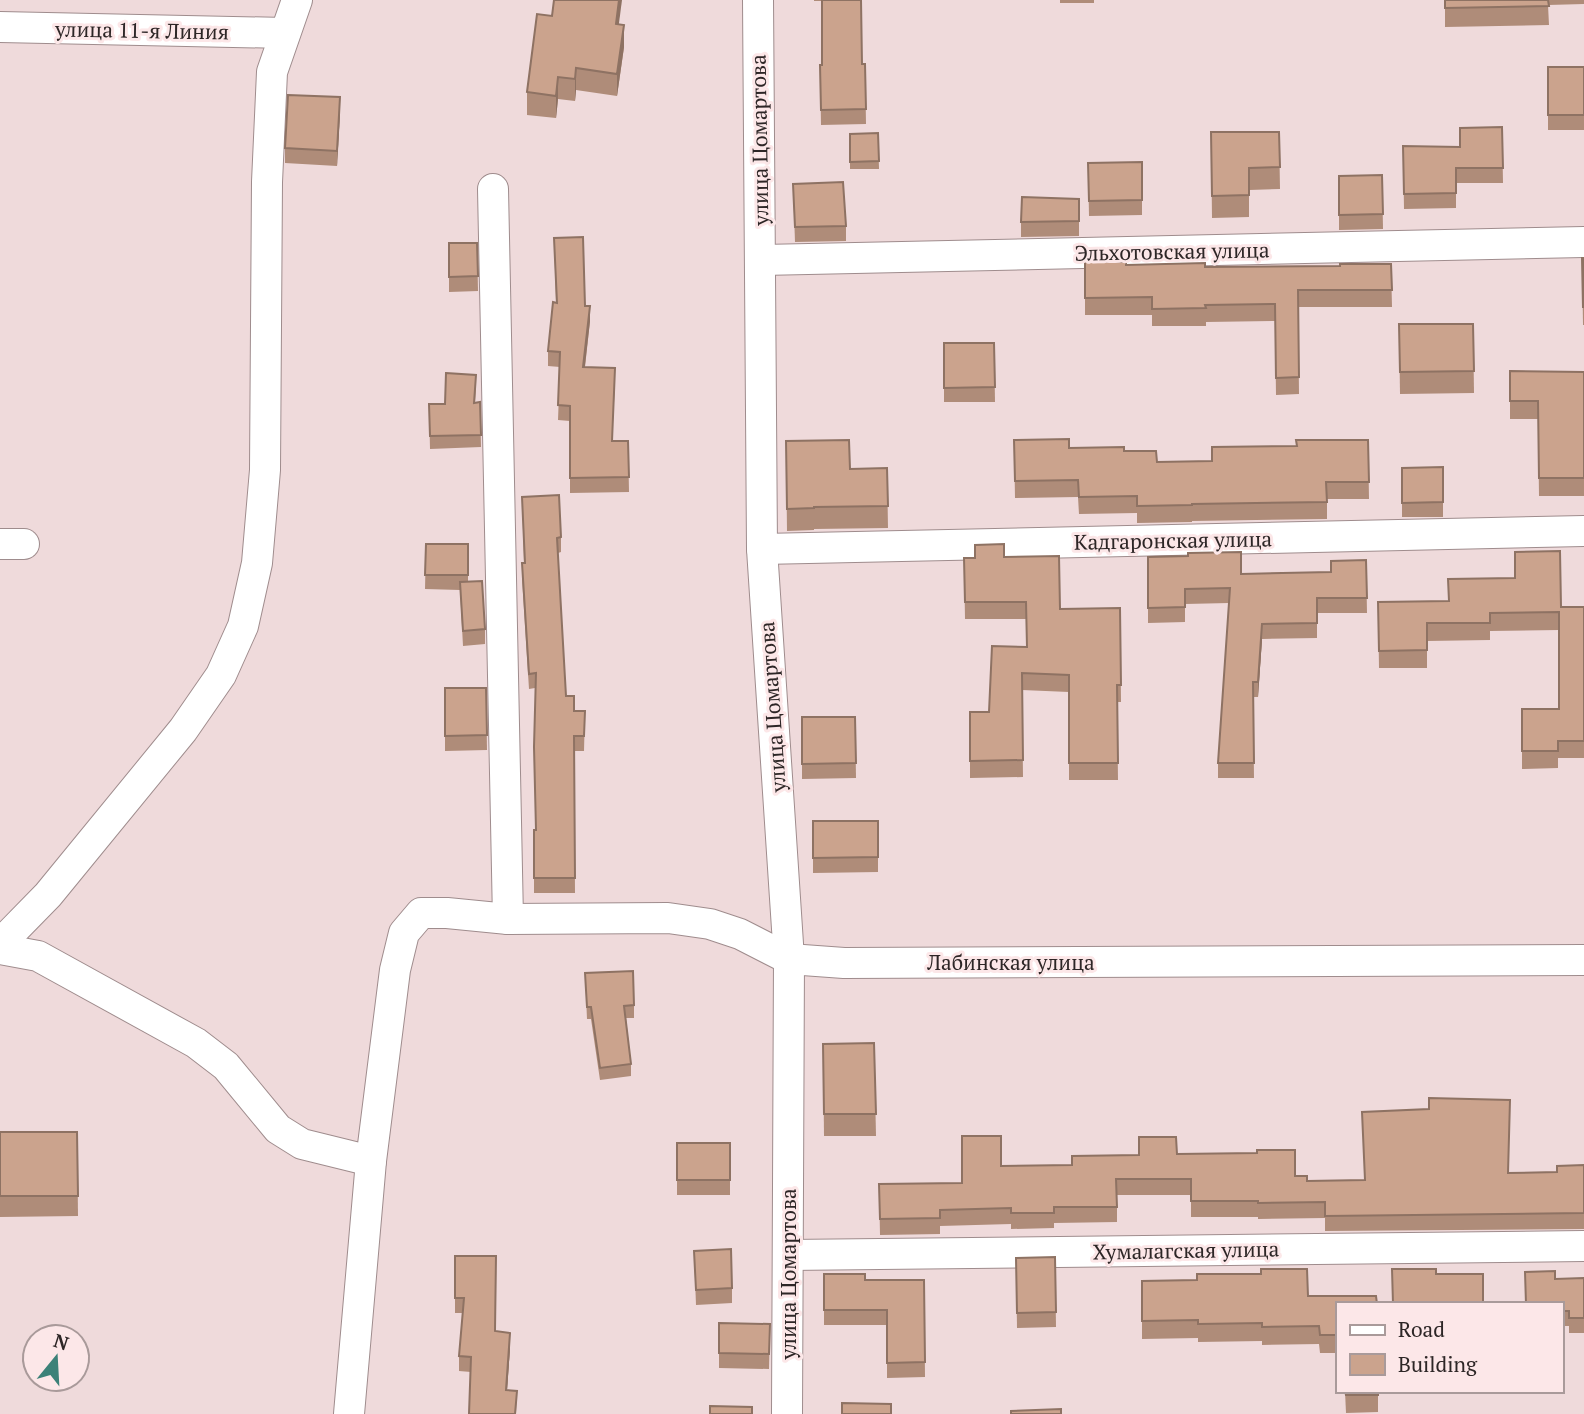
<svg xmlns="http://www.w3.org/2000/svg" width="1584" height="1414" font-family="'PT Serif',serif">
<style>
.lines{fill:none;stroke-linecap:round;stroke-linejoin:round}
.minor-casing{stroke:#9f8c8d;stroke-width:32}
.minor{stroke:#fff;stroke-width:30}
.wall{fill:#af8c79}
.shaded-wall{fill:#8e7263}
.building{fill:#cba38d;stroke:#8e7263;stroke-width:2}
.labels{text-anchor:middle;dominant-baseline:central;stroke-width:6;stroke-linejoin:round;paint-order:stroke}
.street-label{font-size:21px;fill:#2d2626;stroke:#fce7e8}
</style>
<rect width="100%" height="100%" fill="#efdadb"/>
<g class="lines">
<defs>
<g id="minor">
<polyline points="758,0 762,549 789,959 787,1414"/>
<polyline points="0,27 285,33"/>
<polyline points="493,189 508,919"/>
<polyline points="761,260 1584,242"/>
<polyline points="0,544 24,544"/>
<polyline points="762,549 1584,531"/>
<polyline points="0,944 48,895 183,730 221,675 243,626 257,563 265,470 267,182 272,72 297,0"/>
<polyline points="0,949 38,956 196,1043 226,1066 278,1129 302,1144 371,1161 349,1414"/>
<polyline points="371,1161 395,970 404,933 421,913 447,913 508,919 668,918 710,924 740,934 789,959 844,963 1584,960"/>
<polyline points="788,1255 1584,1246"/>
</g>
</defs>
<use href="#minor" class="minor-casing"/>
<use href="#minor" class="minor"/>
</g>
<g class="wall">
<polygon points="814,0 861,0 862,64 865,64 866,124 821,125 820,65 822,65 822,1 814,1"/>
<rect x="1060" y="0" width="34" height="3"/>
<polygon points="1445,0 1584,0 1584,4 1548,5 1549,25 1445,27"/>
<polygon points="619,24 624,47 617,96 576,90 575,101 558,99 556,118 527,115 527,92"/>
<rect x="1548" y="67" width="36" height="63"/>
<polygon points="340,112 337,166 285,163 285,148"/>
<polygon points="1502,127 1503,183 1456,183 1456,208 1404,209 1403,146 1460,147"/>
<polygon points="1211,132 1279,132 1280,189 1249,190 1249,217 1212,218"/>
<polygon points="878,133 879,169 850,169 850,134"/>
<polygon points="1142,162 1142,215 1089,216 1088,163"/>
<polygon points="1382,175 1383,229 1339,230 1339,176"/>
<polygon points="793,184 846,226 846,241 795,242"/>
<polygon points="1079,199 1079,236 1021,237 1021,222"/>
<polygon points="554,238 585,306 590,321 585,367 615,383 612,441 628,441 629,492 570,493 570,421 558,420 560,367 548,366 548,351 556,303"/>
<polygon points="449,243 477,243 478,291 449,292"/>
<polygon points="1582,258 1584,258 1584,325 1583,325"/>
<polygon points="1085,262 1126,265 1205,267 1340,266 1391,264 1392,307 1298,307 1299,394 1276,395 1275,321 1206,322 1206,326 1152,326 1152,315 1085,315"/>
<polygon points="1399,324 1473,324 1474,393 1400,394"/>
<polygon points="944,343 994,343 995,402 944,402"/>
<polygon points="1510,371 1584,372 1584,496 1539,496 1538,419 1510,419"/>
<polygon points="476,387 475,403 480,402 481,447 430,449 429,404 445,404"/>
<polygon points="1014,440 1069,448 1124,451 1157,462 1212,461 1297,446 1368,440 1369,499 1327,499 1327,519 1192,521 1192,522 1137,523 1137,513 1079,514 1078,497 1015,498"/>
<polygon points="786,441 850,469 887,468 888,528 814,529 814,530 787,531"/>
<polygon points="1443,467 1443,517 1402,517 1402,468"/>
<polygon points="522,497 561,537 561,552 558,553 566,696 574,711 585,711 584,751 574,751 575,893 534,893 534,830 536,830 535,688 529,689 522,578 522,563 524,563"/>
<polygon points="426,544 468,544 468,582 485,629 485,644 463,646 460,590 425,589"/>
<polygon points="1004,557 1060,609 1120,608 1121,702 1117,702 1118,780 1069,780 1069,692 1022,690 1023,777 970,778 970,712 989,712 1026,647 1026,619 965,619 964,558"/>
<polygon points="1148,557 1241,574 1331,572 1366,560 1367,613 1317,613 1317,638 1262,639 1258,697 1253,697 1254,778 1218,778 1218,763 1229,603 1185,604 1185,622 1148,623"/>
<polygon points="1448,601 1584,607 1584,758 1558,758 1558,768 1522,769 1522,709 1559,709 1559,630 1490,631 1490,640 1427,641 1427,668 1379,668 1378,602"/>
<polygon points="445,688 486,688 487,750 445,751"/>
<polygon points="802,717 855,717 856,778 802,779"/>
<polygon points="813,821 878,821 878,872 813,873"/>
<polygon points="585,973 634,1005 634,1018 626,1018 631,1064 631,1076 600,1080 591,1019 587,1019"/>
<polygon points="874,1043 876,1136 824,1136 823,1044"/>
<polygon points="1362,1112 1509,1173 1557,1172 1584,1165 1584,1229 1325,1231 1325,1218 1258,1219 1258,1217 1191,1217 1191,1195 1117,1195 1117,1222 1054,1223 1054,1228 1011,1229 1011,1224 940,1226 940,1234 880,1235 879,1184 962,1183 1001,1166 1072,1165 1177,1154 1295,1176 1307,1181 1365,1180"/>
<polygon points="0,1132 77,1132 78,1216 0,1217"/>
<rect x="677" y="1143" width="53" height="52"/>
<polygon points="694,1251 732,1288 732,1303 696,1305"/>
<polygon points="455,1256 495,1331 510,1348 507,1390 517,1391 516,1414 469,1414 471,1372 459,1371 459,1356 463,1313 455,1313"/>
<polygon points="1055,1257 1056,1327 1017,1328 1016,1258"/>
<polygon points="824,1274 865,1280 924,1280 925,1377 887,1378 887,1325 824,1325"/>
<polygon points="1584,1278 1584,1333 1569,1333 1569,1326 1561,1326 1561,1304 1555,1279"/>
<polygon points="1142,1281 1308,1296 1337,1304 1337,1353 1320,1353 1319,1344 1262,1345 1262,1341 1198,1342 1198,1338 1142,1339"/>
<polygon points="719,1323 770,1324 769,1369 719,1368"/>
<polygon points="1345,1391 1378,1391 1378,1412 1346,1413"/>
</g>
<g class="shaded-wall">
<polygon points="619,0 622,0 616,46 616,24"/>
<polygon points="624,25 624,47 617,96 617,74"/>
<polygon points="576,68 576,90 575,101 575,79"/>
<polygon points="558,77 558,99 556,118 556,96"/>
<polygon points="340,97 340,112 337,166 337,151"/>
<polygon points="590,306 590,321 583,382 583,367"/>
<polygon points="1262,624 1262,639 1258,697 1258,682"/>
<polygon points="510,1333 510,1348 506,1405 506,1390"/>
</g>
<g class="building">
<polygon points="554,0 619,0 616,24 624,25 617,74 576,68 575,79 558,77 556,96 527,92 537,14 552,16"/>
<polygon points="822,0 861,0 862,64 865,64 866,109 821,110 820,65 822,65"/>
<polygon points="1445,0 1548,0 1549,6 1445,8"/>
<rect x="1548" y="67" width="36" height="48"/>
<polygon points="288,95 340,97 337,151 285,148"/>
<polygon points="1502,127 1503,168 1456,168 1456,193 1404,194 1403,146 1460,147 1460,128"/>
<polygon points="1211,132 1279,132 1280,167 1249,168 1249,195 1212,196"/>
<polygon points="878,133 879,161 850,162 850,134"/>
<polygon points="1142,162 1142,200 1089,201 1088,163"/>
<polygon points="1382,175 1383,214 1339,215 1339,176"/>
<polygon points="843,182 846,226 795,227 793,184"/>
<polygon points="1022,197 1079,199 1079,221 1021,222"/>
<polygon points="583,237 585,306 590,306 583,367 615,368 612,441 628,441 629,477 570,478 570,406 558,405 560,352 548,351 553,302 557,303 554,238"/>
<polygon points="449,243 477,243 478,276 449,277"/>
<polygon points="1582,258 1584,258 1584,307 1583,307"/>
<polygon points="1085,262 1126,262 1126,265 1205,263 1205,267 1340,266 1340,264 1391,264 1392,290 1298,290 1299,377 1276,378 1275,304 1205,305 1206,308 1152,309 1152,297 1085,298"/>
<polygon points="1399,324 1473,324 1474,371 1400,372"/>
<polygon points="944,343 994,343 995,387 944,388"/>
<polygon points="1510,371 1584,372 1584,478 1539,478 1538,401 1510,401"/>
<polygon points="446,373 476,375 474,403 480,402 481,435 430,436 429,404 445,404"/>
<polygon points="1069,439 1069,448 1124,447 1124,451 1156,451 1157,462 1212,461 1212,447 1297,446 1296,440 1368,440 1369,482 1326,482 1327,502 1192,504 1192,505 1137,506 1137,496 1079,497 1078,480 1015,481 1014,440"/>
<polygon points="849,440 850,469 887,468 888,506 814,507 814,508 787,509 786,441"/>
<polygon points="1443,467 1443,502 1402,503 1402,468"/>
<polygon points="559,495 561,537 557,538 566,696 574,696 574,711 585,711 584,736 574,736 575,878 534,878 534,830 536,830 534,747 536,673 529,674 522,563 525,563 522,497"/>
<polygon points="426,544 468,544 468,575 425,575"/>
<polygon points="1004,544 1004,557 1059,556 1060,609 1120,608 1121,685 1117,685 1118,763 1069,763 1069,675 1022,673 1023,760 970,761 970,712 989,712 992,646 1027,647 1026,602 965,602 964,558 975,558 975,545"/>
<polygon points="1560,551 1561,607 1584,607 1584,741 1558,741 1558,751 1522,751 1522,709 1559,709 1559,612 1490,613 1490,623 1427,623 1427,650 1379,651 1378,602 1449,601 1448,579 1515,578 1515,552"/>
<polygon points="1241,552 1241,574 1331,572 1331,561 1366,560 1367,598 1317,598 1317,623 1262,624 1258,682 1253,682 1254,763 1218,763 1230,588 1185,589 1185,607 1148,608 1148,557 1188,556 1188,553"/>
<polygon points="482,581 485,629 463,631 460,582"/>
<polygon points="445,688 486,688 487,735 445,736"/>
<polygon points="802,717 855,717 856,763 802,764"/>
<polygon points="813,821 878,821 878,857 813,858"/>
<polygon points="633,971 634,1005 624,1006 631,1064 600,1068 591,1007 587,1007 585,973"/>
<polygon points="874,1043 876,1114 824,1114 823,1044"/>
<polygon points="1429,1098 1510,1100 1508,1173 1557,1172 1557,1166 1584,1165 1584,1213 1325,1216 1325,1202 1258,1203 1258,1201 1191,1201 1191,1179 1116,1179 1117,1207 1054,1207 1054,1213 1011,1213 1011,1208 940,1210 940,1218 880,1219 879,1184 962,1183 962,1136 1001,1136 1001,1166 1072,1165 1072,1156 1139,1155 1139,1137 1176,1137 1177,1154 1257,1153 1257,1150 1295,1150 1295,1176 1307,1176 1307,1181 1365,1180 1362,1112 1429,1109"/>
<polygon points="0,1132 77,1132 78,1196 0,1196"/>
<rect x="677" y="1143" width="53" height="37"/>
<polygon points="731,1249 732,1288 696,1290 694,1251"/>
<polygon points="455,1256 496,1256 495,1331 510,1333 506,1390 517,1391 515,1414 469,1414 471,1357 459,1356 464,1298 455,1298"/>
<polygon points="1055,1257 1056,1312 1017,1313 1016,1258"/>
<polygon points="1261,1269 1307,1269 1308,1296 1376,1296 1377,1304 1337,1304 1337,1335 1320,1335 1319,1326 1262,1327 1262,1323 1198,1324 1198,1320 1142,1321 1142,1281 1197,1280 1197,1274 1261,1274"/>
<polygon points="1392,1269 1436,1269 1436,1274 1483,1274 1483,1304 1393,1304"/>
<polygon points="1555,1271 1555,1279 1584,1278 1584,1318 1569,1318 1569,1311 1561,1311 1561,1304 1526,1304 1525,1272"/>
<polygon points="824,1274 865,1274 865,1280 924,1280 925,1362 887,1363 887,1310 824,1310"/>
<polygon points="719,1323 770,1324 769,1354 719,1353"/>
<polygon points="1345,1391 1378,1391 1378,1395 1346,1395"/>
<polygon points="842,1403 891,1404 891,1414 842,1414"/>
<polygon points="710,1406 752,1407 752,1414 710,1414"/>
<polygon points="1061,1409 1061,1414 1011,1414 1011,1411"/>
</g>
<g class="labels">
<g class="street-label">
<text transform="translate(142 30) rotate(1)">улица 11-я Линия</text>
<text transform="translate(759 140) rotate(-91)">улица Цомартова</text>
<text transform="translate(1172 251) rotate(-1)">Эльхотовская улица</text>
<text transform="translate(1173 540) rotate(-1)">Кадгаронская улица</text>
<text transform="translate(772 707) rotate(-94)">улица Цомартова</text>
<text x="1011" y="962">Лабинская улица</text>
<text transform="translate(1186 1250) rotate(-1)">Хумалагская улица</text>
<text transform="translate(788 1274) rotate(-90)">улица Цомартова</text>
</g>
</g>
<rect x="1336" y="1302" width="228" height="91" fill="#fce7e8" stroke="#a99a9a" stroke-width="2"/>
<rect x="1350" y="1325" width="35" height="10" fill="#ffffff" stroke="#a99a9a" stroke-width="2"/>
<text x="1398" y="1337" font-size="21" fill="#2d2626">Road</text>
<rect x="1350" y="1354" width="35" height="21" fill="#cba38d" stroke="#a99a9a" stroke-width="2"/>
<text x="1398" y="1372" font-size="21" fill="#2d2626">Building</text>
<g transform="translate(56 1358) rotate(18)"><circle r="33" fill="#fce7e8" stroke="#a99a9a" stroke-width="2"/>
<path d="M0-5L12 26L0 18L-12 26Z" fill="#3c8178"/>
<text y="-10" font-size="19" font-weight="bold" text-anchor="middle" fill="#2d2626">N</text>
</g>
</svg>
